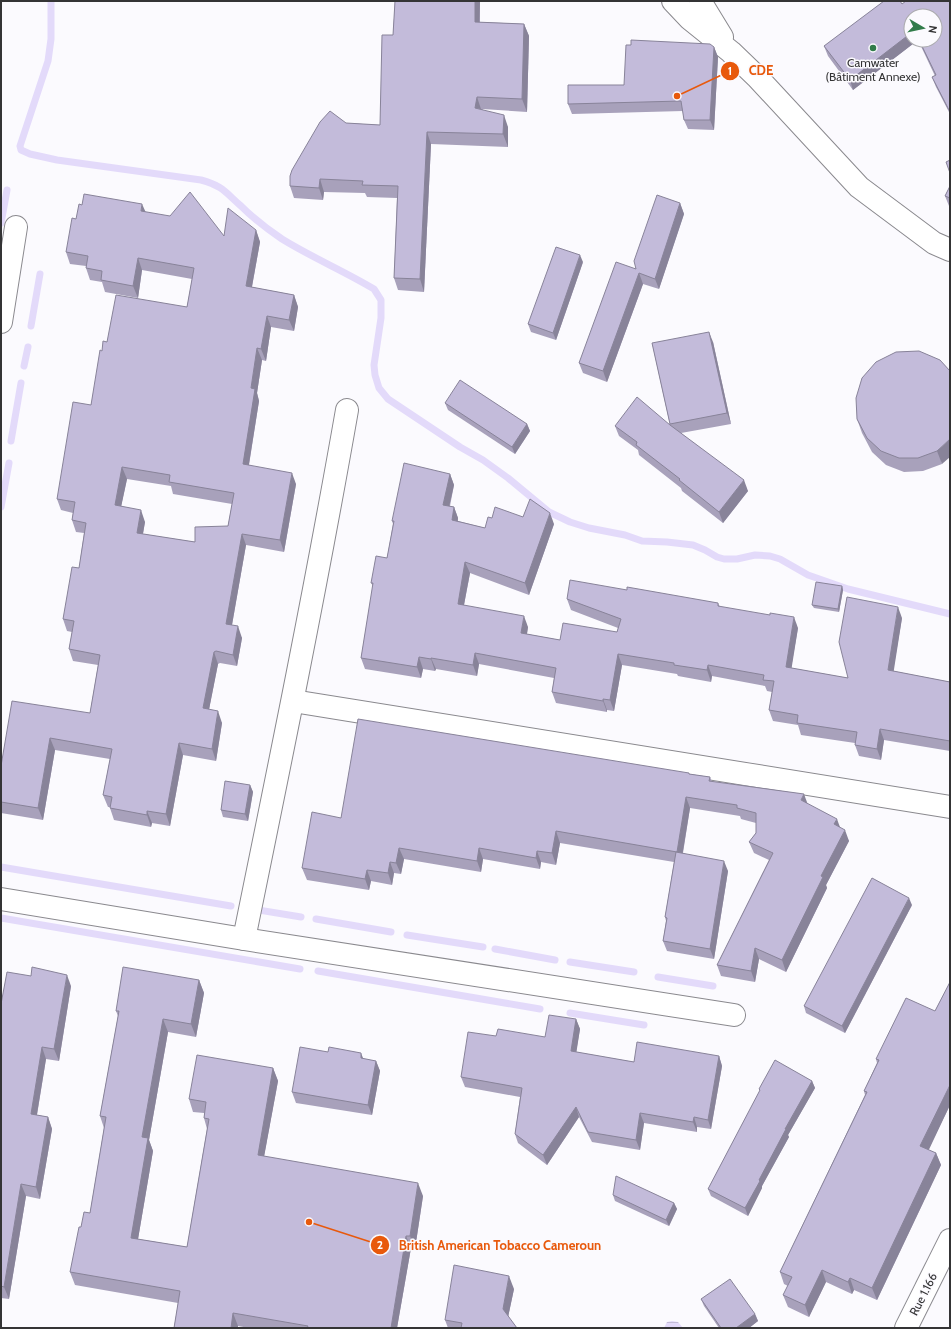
<svg xmlns="http://www.w3.org/2000/svg" width="951" height="1329" font-family="Cabin,sans-serif">
<style>
.water{fill:url(#water-rules)}
.lines{fill:none;stroke-linecap:round;stroke-linejoin:round}
.stream{stroke:#e3dafa;stroke-width:7}
.minor-casing{stroke:#8a898e;stroke-width:24}
.major-casing{stroke:#8a898e;stroke-width:24}
.minor{stroke:#fff;stroke-width:22}
.major{stroke:#fff;stroke-width:22}
.wall{fill:#a8a1bb;fill-rule:evenodd}
.shaded-wall{fill:#888399}
.building{fill:#c3bbda;stroke:#888399;fill-rule:evenodd}
.poi-dot{fill:#317c4a;stroke:#fbfafe;stroke-width:1.5}
.labels{text-anchor:middle;dominant-baseline:central;stroke-width:3;stroke-linejoin:round;paint-order:stroke}
.poi-label{font-size:12px;fill:#343435;stroke:#fbfafe}
.street-label{font-size:12px;fill:#343435;stroke:#fbfafe}
.leader{fill:none;stroke:#e8590c;stroke-width:1.5}
.callout-dot{fill:#e8590c;stroke:#fbfafe;stroke-width:1.5}
.mark-label{font-size:12px;text-anchor:middle;font-weight:bold;fill:#fff}
.callout-label{font-size:13px;text-anchor:middle;font-weight:bold;fill:#e8590c;stroke:#fbfafe;stroke-width:3;stroke-linejoin:round;paint-order:stroke}
</style>
<defs>
<pattern id="water-rules" width="6" height="5" patternUnits="userSpaceOnUse"><rect width="6" height="5" fill="#e3dafa"/><path d="M0 2.5h6" fill="none" stroke="#c3bcd7"/></pattern>
</defs>
<rect width="100%" height="100%" fill="#fbfafe"/>
<polygon class="water" points="672,1321 678,1322 683,1328 664,1328 667,1322"/>
<g class="lines">
<g class="stream">
<path d="M51,1V39L48,61L20,146L21,150L30,154L57,160L201,180C223,186 225,192 241,206C253,218 267,229 282,239C311,257 344,271 374,289L381,300V318L374,365L375,375L379,388L388,399L460,447L483,460L508,478L549,512L570,522L589,528L625,535L642,541L667,542L693,545L705,550L717,557L724,559H737L755,555L770,556L780,559L808,575L848,589L950,614"/>
<polyline points="1,223 7,190"/>
<polyline points="31,326 40,274"/>
<polyline points="24,366 28,347"/>
<polyline points="11,441 21,383"/>
<polyline points="1,507 9,463"/>
<polyline points="1,867 231,906"/>
<polyline points="252,909 301,917"/>
<polyline points="1,918 300,969"/>
<polyline points="316,919 391,932"/>
<polyline points="407,935 483,947"/>
<polyline points="495,949 555,960"/>
<polyline points="570,962 634,972"/>
<polyline points="318,971 540,1009"/>
<polyline points="658,977 713,986"/>
<polyline points="570,1013 644,1025"/>
</g>
<defs>
<g id="minor">
<polyline points="1,322 16,227"/>
<polyline points="293,701 950,807"/>
<polyline points="1,899 244,939 734,1015"/>
<path d="M244,939C280,763 316,587 347,410"/>
<polyline points="906,1328 950,1240"/>
</g>
<g id="major">
<polyline points="673,1 690,19 731,52 757,77 859,187 934,243 950,250"/>
<polyline points="700,1 722,37"/>
</g>
</defs>
<use href="#minor" class="minor-casing"/>
<use href="#major" class="major-casing"/>
<use href="#minor" class="minor"/>
<use href="#major" class="major"/>
</g>
<g class="wall">
<polygon points="395,1 480,1 480,22 524,24 529,36 527,112 482,109 508,127 508,147 431,144 424,292 398,290 394,278 397,198 367,197 365,193 324,192 323,200 294,198 290,186 346,123 380,125 393,35"/>
<path d="M950,1V114L936,87L932,77L935,76L918,40L853,90L828,56L824,46L902,4ZM911,16L935,40H911Z"/>
<polygon points="714,47 718,57 714,130 688,129 684,120 683,111 572,114 568,104 624,85"/>
<polygon points="950,186 950,207 949,206 945,196"/>
<polygon points="680,203 684,214 659,289 643,284 607,382 583,373 579,363 636,269"/>
<path d="M145,212L224,236L256,230L260,242L252,287L294,295L298,307L294,331L271,327L266,361L262,360L257,393L259,401L249,465L296,484L284,552L246,545L232,625L242,638L237,666L220,663L218,664L209,709L222,723L216,761L183,755L170,826L152,823L151,827L114,820L110,808V807H108L103,795L110,759L55,750L43,820L1,813V766L90,713L98,665L73,661L69,649L72,632L67,631L63,619L79,568L84,533L76,532L72,520L73,513L61,510L57,499L91,405L102,351L107,342L187,307L192,279L142,270L138,298L105,292L102,282L90,280L86,268V266L70,264L66,252ZM127,479L171,486L173,494L232,504L228,526L195,542L143,534L145,522L121,506Z"/>
<polygon points="583,262 556,340 531,332 528,324"/>
<polygon points="713,342 731,424 681,433 748,491 723,523 682,491 681,488 639,455 638,450 619,436 615,426 670,425 652,343"/>
<polygon points="919,351 942,464 923,471 904,472 886,465 872,452 862,433 857,419"/>
<polygon points="445,403 527,424 530,431 515,454 448,410"/>
<polygon points="450,474 454,485 450,506 454,507 458,518 458,521 485,528 492,518 523,517 554,524 529,595 470,573 464,605 528,627 527,634 560,640 617,632 618,628 571,610 567,599 627,590 718,603 720,607 798,628 791,668 848,678 902,618 893,671 950,682 950,751 884,740 881,760 859,756 855,745 855,743 801,735 798,725 773,721 769,710 772,692 767,691 765,686 712,676 711,682 678,676 677,674 622,665 614,711 607,710 607,712 556,703 552,692 554,678 479,664 477,676 436,669 435,671 423,669 421,678 365,669 361,658 373,586 371,583 387,558 393,524 392,521"/>
<polygon points="842,586 843,590 839,612 814,608 812,605"/>
<polygon points="690,774 710,777 712,782 807,804 840,827 849,841 826,885 827,888 786,972 759,959 755,982 721,976 717,965 769,860 754,853 749,842 756,833 756,823 741,819 740,816 690,808 683,853 728,871 714,959 667,951 663,941 666,921 665,917 674,862 560,843 556,865 541,862 540,869 483,859 481,872 404,859 401,874 394,873 392,885 371,881 369,890 307,880 302,868 341,818"/>
<polygon points="250,785 253,792 248,821 223,817 221,810"/>
<polygon points="912,905 845,1033 806,1013 804,1006"/>
<polygon points="199,980 204,993 196,1037 168,1032 149,1140 153,1151 138,1239 187,1247 207,1129 204,1118 204,1113 193,1112 189,1099 273,1068 278,1081 264,1156 423,1196 415,1249 411,1248 397,1328 249,1328 238,1326 238,1328 174,1328 178,1303 75,1285 70,1272 81,1227 90,1213 104,1128 100,1116 118,1016 116,1011"/>
<polygon points="950,982 950,1105 928,1150 936,1153 941,1165 877,1300 854,1290 852,1294 826,1282 809,1317 788,1307 783,1295 788,1286 784,1284 780,1272 865,1095 864,1091 877,1063 876,1059 935,1011"/>
<polygon points="71,986 59,1061 46,1059 37,1115 48,1117 52,1129 40,1199 26,1196 9,1299 1,1298 1,1004"/>
<polygon points="576,1019 580,1029 576,1052 634,1062 719,1056 722,1066 711,1129 697,1127 697,1132 644,1123 640,1150 592,1142 579,1117 547,1165 518,1143 515,1134 520,1097 465,1087 461,1077 496,1036 545,1037"/>
<polygon points="364,1059 376,1061 380,1071 372,1115 296,1103 292,1092"/>
<polygon points="812,1081 815,1088 788,1135 789,1137 762,1186 762,1188 748,1216 711,1196 708,1189 760,1091 759,1089"/>
<polygon points="613,1195 674,1203 677,1209 669,1226 615,1201"/>
<polygon points="514,1289 508,1317 517,1328 448,1328 445,1320"/>
<polygon points="701,1299 755,1314 758,1321 749,1328 719,1328 704,1306"/>
</g>
<g class="shaded-wall">
<polygon points="475,1 480,1 479,34 475,22"/>
<polygon points="524,24 529,36 527,112 522,99"/>
<polygon points="911,33 911,40 918,40 853,90 850,80"/>
<polygon points="714,47 718,57 714,130 710,120"/>
<polygon points="477,97 481,109 475,108"/>
<polygon points="504,115 508,127 508,147 503,134"/>
<polygon points="427,132 431,144 424,292 420,279"/>
<polygon points="320,179 324,192 323,200 319,188"/>
<polygon points="680,203 684,214 659,289 655,279"/>
<polygon points="142,204 147,215 141,211"/>
<polygon points="256,230 260,242 250,297 246,286"/>
<polygon points="580,255 583,262 556,340 553,333"/>
<polygon points="138,258 142,270 138,298 133,286"/>
<polygon points="639,273 643,284 607,382 603,371"/>
<polygon points="294,295 298,307 294,331 289,320"/>
<polygon points="267,316 271,327 266,361 261,349"/>
<polygon points="709,332 713,342 731,424 727,413"/>
<polygon points="257,348 262,360 257,393 259,401 247,476 243,464 251,388"/>
<polygon points="527,424 530,431 515,454 512,447"/>
<polygon points="950,439 950,457 942,464 937,451"/>
<polygon points="122,467 127,479 119,517 115,505"/>
<polygon points="292,473 296,484 284,552 280,540"/>
<polygon points="450,474 454,485 447,516 443,505"/>
<polygon points="744,480 748,491 723,523 719,512"/>
<polygon points="454,507 458,518 456,531 452,520"/>
<polygon points="141,510 145,522 141,544 137,533"/>
<polygon points="550,513 554,524 529,595 525,583"/>
<polygon points="242,534 246,545 230,636 226,624"/>
<polygon points="465,562 470,573 462,615 458,604"/>
<polygon points="842,586 843,590 839,612 838,609"/>
<polygon points="898,607 902,618 892,682 888,670"/>
<polygon points="524,616 528,627 525,645 521,633"/>
<polygon points="794,617 798,628 790,678 786,667"/>
<polygon points="238,626 242,638 237,666 233,655"/>
<polygon points="214,652 218,664 207,720 203,708"/>
<polygon points="475,653 479,664 477,676 473,665"/>
<polygon points="618,654 622,665 614,711 610,700"/>
<polygon points="419,657 423,669 421,678 417,667"/>
<polygon points="431,658 436,669 435,671 431,659"/>
<polygon points="708,665 712,676 711,682 707,670"/>
<polygon points="603,699 607,710 607,712 603,701"/>
<polygon points="218,711 222,723 216,761 212,749"/>
<polygon points="880,729 884,740 881,760 877,749"/>
<polygon points="50,738 55,750 43,820 38,808"/>
<polygon points="179,743 183,755 170,826 166,814"/>
<polygon points="250,785 253,792 248,821 245,814"/>
<polygon points="804,794 808,805 801,800"/>
<polygon points="686,797 690,808 681,863 677,852"/>
<polygon points="147,811 152,823 151,827 147,815"/>
<polygon points="837,819 841,830 834,824"/>
<polygon points="845,830 849,841 826,885 827,888 786,972 782,960 821,876"/>
<polygon points="556,831 560,843 556,865 552,853"/>
<polygon points="399,848 404,859 401,874 396,863"/>
<polygon points="479,848 483,859 481,872 477,861"/>
<polygon points="537,851 541,862 540,869 536,858"/>
<polygon points="724,861 728,871 714,959 710,949"/>
<polygon points="390,862 394,873 392,885 388,873"/>
<polygon points="367,870 371,881 369,890 365,879"/>
<polygon points="909,898 912,905 845,1033 842,1026"/>
<polygon points="755,948 759,959 755,982 751,971"/>
<polygon points="67,975 71,986 59,1061 54,1049"/>
<polygon points="199,980 204,993 196,1037 191,1024"/>
<polygon points="163,1019 168,1032 149,1140 153,1151 136,1251 131,1238 142,1137"/>
<polygon points="576,1019 580,1029 575,1061 571,1051"/>
<polygon points="42,1047 46,1059 35,1126 31,1114"/>
<polygon points="361,1053 365,1063 361,1058"/>
<polygon points="719,1056 722,1066 711,1129 708,1120"/>
<polygon points="376,1061 380,1071 372,1115 368,1105"/>
<polygon points="273,1068 278,1081 262,1168 258,1155"/>
<polygon points="812,1081 815,1088 788,1135 789,1137 762,1186 762,1188 748,1216 745,1208 759,1180 785,1129"/>
<polygon points="950,1085 950,1105 925,1158 920,1146"/>
<polygon points="576,1107 579,1117 547,1165 543,1155"/>
<polygon points="640,1113 644,1123 640,1150 636,1140"/>
<polygon points="48,1117 52,1129 40,1199 36,1187"/>
<polygon points="694,1117 697,1127 697,1132 693,1122"/>
<polygon points="936,1153 941,1165 877,1300 872,1288"/>
<polygon points="418,1183 423,1196 415,1249 410,1236"/>
<polygon points="21,1184 26,1196 9,1299 4,1287"/>
<polygon points="674,1203 677,1209 669,1226 666,1220"/>
<polygon points="406,1236 411,1248 397,1328 391,1328"/>
<polygon points="822,1270 826,1282 809,1317 805,1305"/>
<polygon points="509,1276 514,1289 507,1322 503,1309"/>
<polygon points="850,1278 854,1290 852,1294 848,1282"/>
<polygon points="233,1313 238,1326 238,1328 231,1328"/>
<polygon points="755,1314 758,1321 749,1328 736,1328"/>
</g>
<g class="building">
<polygon points="395,1 475,1 475,22 524,24 522,99 477,97 475,108 504,115 503,134 427,132 420,279 394,278 398,186 362,185 363,181 320,179 319,188 290,186 290,176 292,170 320,122 330,111 346,123 380,125 382,35 393,35"/>
<polygon points="884,1 900,1 902,4 906,1 950,1 950,109 949,110 932,77 936,75 919,40 935,40 935,16 911,16 911,33 850,80 824,46"/>
<polygon points="631,40 710,44 714,47 710,120 684,120 681,101 568,104 568,85 624,85 626,45 631,45"/>
<polygon points="950,160 950,173 946,162"/>
<polygon points="950,186 950,198 945,196"/>
<path d="M190,192L224,236L228,208L256,230L246,286L294,295L289,320L267,316L261,349L257,348L251,388L255,389L243,464L292,473L280,540L242,534L226,624L238,626L233,655L216,651L214,652L203,708L218,711L212,749L179,743L166,814L147,811V815L110,808L112,797L103,795L112,749L50,738L38,808L1,802V766L12,701L90,713L100,655L69,649L74,621L63,619L72,567L79,568L86,523L72,520L75,502L57,499L73,402L91,405L100,350L102,351L103,341L107,342L116,295L187,307L194,268L138,258L133,286L101,280L102,271L86,268L88,256L66,252L72,218L76,219L79,204L82,205L84,194L142,204L141,211L170,216ZM122,467L170,475L169,482L234,493L228,526L195,527V542L137,533L141,510L115,505Z"/>
<polygon points="657,195 680,203 655,279 639,273 603,371 579,363 616,262 636,269 634,261"/>
<polygon points="556,247 580,255 553,333 528,324"/>
<polygon points="709,332 727,413 670,424 652,343"/>
<polygon points="919,351 940,360 950,371 950,439 937,451 918,458 899,458 881,451 867,438 857,419 856,398 862,378 876,362 896,352"/>
<polygon points="460,380 527,424 512,447 445,403"/>
<polygon points="637,397 670,425 744,480 719,512 679,480 680,479 636,445 637,442 615,426"/>
<polygon points="404,463 450,474 443,505 454,507 452,520 485,528 488,517 492,518 495,507 523,517 530,499 550,513 525,583 465,562 458,604 524,616 521,633 560,640 563,623 617,632 621,619 567,599 570,580 627,590 627,587 718,603 718,606 770,615 770,613 794,617 786,667 848,678 839,642 847,597 898,607 888,670 950,682 950,741 880,729 877,749 855,745 857,732 797,723 798,715 769,710 774,681 763,680 764,675 708,665 707,670 674,665 674,663 618,654 610,700 603,699 603,701 552,692 556,668 475,653 473,665 431,658 431,659 419,657 417,667 361,658 373,583 371,583 376,556 387,558 394,521 392,521"/>
<polygon points="816,582 842,586 838,609 812,605"/>
<polygon points="358,719 689,773 689,774 710,777 709,781 804,794 801,800 837,819 834,824 845,830 821,876 823,877 782,960 755,948 751,971 717,965 773,853 749,842 756,833 756,813 737,808 737,805 686,797 677,852 556,831 552,853 537,851 536,858 479,848 477,861 399,848 396,863 390,862 388,873 367,870 365,879 302,868 312,812 341,818"/>
<polygon points="225,781 250,785 245,814 221,810"/>
<polygon points="676,852 724,861 710,949 663,941 667,918 665,917"/>
<polygon points="872,878 909,898 842,1026 804,1006"/>
<polygon points="32,967 67,975 54,1049 42,1047 31,1114 48,1117 36,1187 21,1184 4,1287 1,1286 1,1004 7,972 31,976"/>
<polygon points="123,967 199,980 191,1024 163,1019 142,1137 148,1138 131,1238 187,1247 209,1119 204,1118 206,1102 189,1099 197,1055 273,1068 258,1155 418,1183 410,1236 406,1236 391,1328 307,1328 308,1326 233,1313 231,1328 174,1328 180,1291 70,1272 79,1227 81,1227 84,1212 90,1213 106,1117 100,1116 119,1011 116,1011"/>
<polygon points="950,982 950,1085 920,1146 936,1153 872,1288 850,1278 848,1282 822,1270 805,1305 783,1295 792,1277 780,1272 867,1092 864,1091 879,1060 876,1059 906,998 935,1011"/>
<polygon points="549,1015 576,1019 571,1051 634,1062 637,1042 719,1056 708,1120 694,1117 693,1122 640,1113 636,1140 588,1132 576,1107 543,1155 515,1134 522,1088 461,1077 468,1032 496,1036 498,1029 545,1037"/>
<polygon points="300,1047 328,1052 329,1047 361,1053 361,1058 376,1061 368,1105 292,1092"/>
<polygon points="775,1060 812,1081 785,1129 786,1129 759,1180 760,1181 745,1208 708,1189 760,1090 759,1089"/>
<polygon points="616,1176 674,1203 666,1220 613,1195"/>
<polygon points="454,1265 509,1276 503,1309 517,1328 461,1328 462,1323 445,1320"/>
<polygon points="730,1279 755,1314 736,1328 721,1328 701,1299"/>
</g>
<circle class="poi-dot" cx="873" cy="48" r="4"/>
<g class="labels">
<g class="poi-label">
<text x="873" y="62">Camwater<tspan x="873" dy="14">(Bâtiment Annexe)</tspan></text>
</g>
<g class="street-label">
<text transform="translate(923 1294) rotate(-63)">Rue 1.166</text>
</g>
</g>
<path class="leader" d="M677 96L730 71M309 1222L380 1245"/>
<g class="callout-dot">
<circle cx="677" cy="96" r="4"/>
<circle cx="309" cy="1222" r="4"/>
<circle cx="730" cy="71" r="10"/>
<circle cx="380" cy="1245" r="10"/>
</g>
<g class="mark-label">
<text x="730" y="75">1</text>
<text x="380" y="1249">2</text>
</g>
<g class="callout-label">
<text x="761" y="75">CDE</text>
<text x="500" y="1250">British American Tobacco Cameroun</text>
</g>
<rect width="951" height="1329" fill="none" stroke="#343435" stroke-width="4"/>
<g transform="translate(923 28) rotate(99)"><circle r="19" fill="#fbfafe" stroke="#ababae"/>
<path d="M0-3L7 15L0 10L-7 15Z" fill="#317c4a"/>
<text y="-6" font-size="11" font-weight="bold" text-anchor="middle" fill="#343435">N</text>
</g>
</svg>
